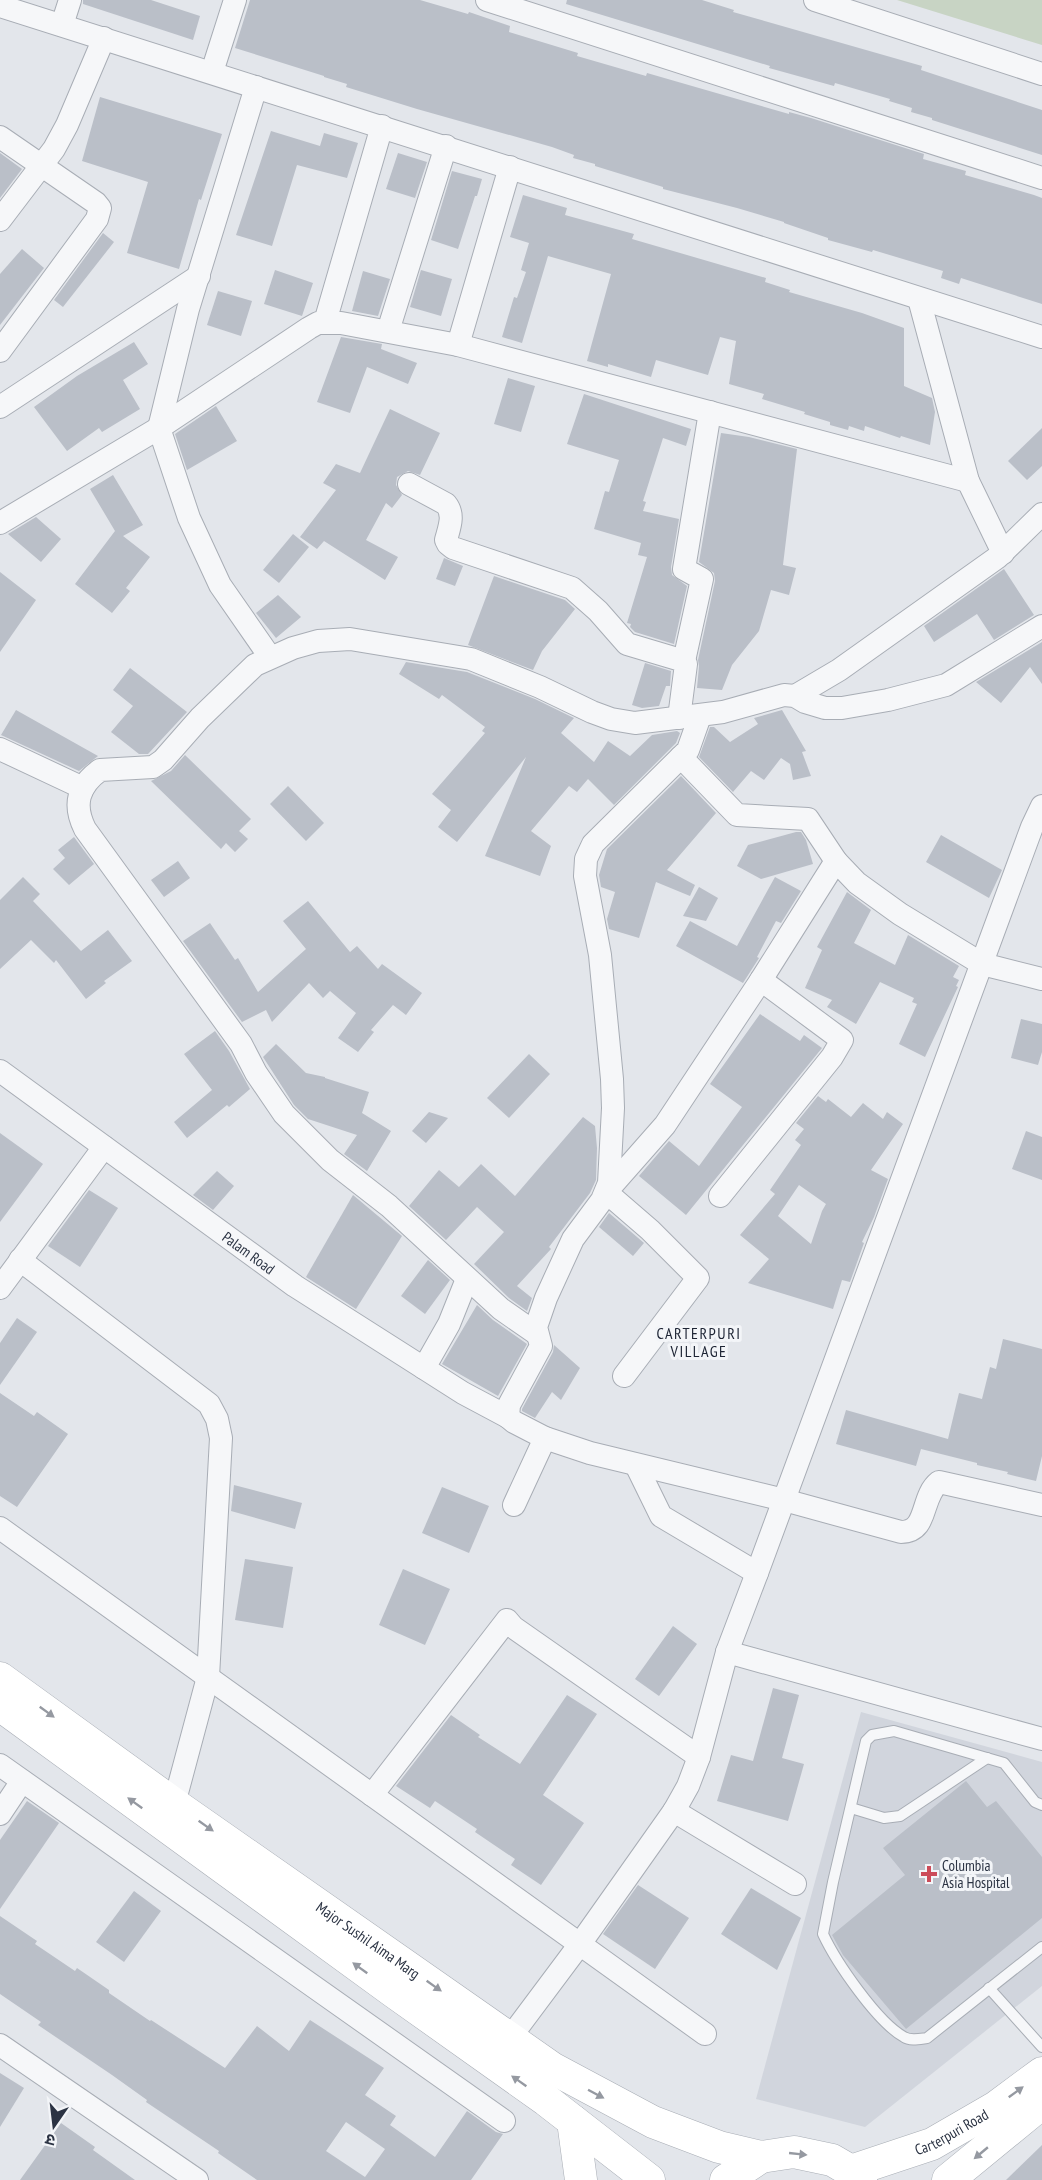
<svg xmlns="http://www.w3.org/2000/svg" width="1042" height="2180" font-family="'PT Sans Narrow','Noto Sans Devanagari',sans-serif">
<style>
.built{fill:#d1d5dd}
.green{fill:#c8d4c4}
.building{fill:#babfc8;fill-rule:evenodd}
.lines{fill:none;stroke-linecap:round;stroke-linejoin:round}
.lane-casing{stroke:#a8adb5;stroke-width:12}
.street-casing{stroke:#a8adb5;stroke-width:24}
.secondary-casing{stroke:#a8adb5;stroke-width:33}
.lane{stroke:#f6f7f9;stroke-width:10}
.street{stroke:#f6f7f9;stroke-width:22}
.secondary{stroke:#fff;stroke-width:32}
.oneway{fill:#9599a1}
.poi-dot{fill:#cc4b59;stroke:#f3f5f8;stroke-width:2}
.labels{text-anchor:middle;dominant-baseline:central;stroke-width:6;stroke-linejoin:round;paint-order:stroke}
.street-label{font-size:15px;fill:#2b3343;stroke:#f3f5f8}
.poi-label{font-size:15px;fill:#2b3343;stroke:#f3f5f8;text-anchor:start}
.neighbourhood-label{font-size:16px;letter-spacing:1.5px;fill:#1d2434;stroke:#f3f5f8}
</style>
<rect width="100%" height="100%" fill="#e3e6eb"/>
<polygon class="built" points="861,1712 1042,1762 1042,1986 865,2127 756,2099"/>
<polygon class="green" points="897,0 1042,0 1042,45"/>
<g class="building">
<polygon points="83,0 151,0 200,16 193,40 83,4"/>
<polygon points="250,0 420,0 468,14 469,12 510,26 509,32 578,53 577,56 646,76 647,73 789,114 789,112 811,118 924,154 923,159 966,171 965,175 1034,195 1042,198 1042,304 961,278 959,284 941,278 943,271 873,250 872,252 828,240 828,238 784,223 784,222 737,208 663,189 663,187 595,166 595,164 573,158 574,155 552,147 417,109 346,87 347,84 324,77 324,76 235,48"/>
<polygon points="567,0 702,0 734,10 733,12 922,66 921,70 1042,110 1042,155 932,120 932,118 911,112 912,108 889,101 890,99 835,83 834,86 769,68 770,66 566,4"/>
<polygon points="100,97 222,134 201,200 199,199 179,269 127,253 148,182 82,161"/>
<polygon points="271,131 320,146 324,133 358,143 347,178 297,165 272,246 236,235"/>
<polygon points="0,153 22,169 0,198"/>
<polygon points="398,153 427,162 415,198 386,189"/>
<polygon points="452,171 482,179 477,196 475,196 458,249 431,240"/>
<polygon points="523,195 567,208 565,215 634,234 632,239 766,278 765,282 790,290 789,292 862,313 904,328 904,386 932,398 935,412 930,445 901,436 900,438 865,426 864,431 849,426 848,430 830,425 830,422 804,414 805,412 762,399 764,394 729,384 736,341 720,337 708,375 656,360 651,377 608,364 608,367 587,361 611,274 548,256 522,343 502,337 514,297 517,298 526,272 521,270 529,243 510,237"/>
<polygon points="103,233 114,242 63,307 54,300"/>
<polygon points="22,249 44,268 0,325 0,274"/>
<polygon points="275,270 313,283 302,316 264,304"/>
<polygon points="421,270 452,279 441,316 410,307"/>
<polygon points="363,271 390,279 378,316 352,311"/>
<polygon points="218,291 252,301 241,336 207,325"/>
<polygon points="341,337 382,344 381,349 417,363 408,384 367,367 350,413 317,402"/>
<polygon points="134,342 148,364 123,380 140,409 102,432 99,428 67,451 34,407 77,376"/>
<polygon points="508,378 535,386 521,432 494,424"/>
<polygon points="584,394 691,429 686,446 663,438 643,501 646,502 643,511 679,519 671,567 672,575 687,586 674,644 635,632 630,627 631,624 627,623 647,557 638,555 641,543 594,529 605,491 609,492 619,460 567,444"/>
<polygon points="216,406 237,441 187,470 175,434"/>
<polygon points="390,409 440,433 420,475 408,471 397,477 396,485 402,495 392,508 386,503 366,540 398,557 385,580 324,541 317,549 300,537 336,490 323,483 336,464 360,473"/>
<polygon points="1042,428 1042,466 1027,480 1008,461"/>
<polygon points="721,433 749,437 797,449 783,565 796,568 789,595 771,590 759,631 732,665 722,690 697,688 699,666 698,660 715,581 714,573 699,562"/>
<polygon points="113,475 143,525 123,536 150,557 126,588 130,591 112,613 75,584 115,531 90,489"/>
<polygon points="36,517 61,539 41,562 8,534"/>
<polygon points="293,534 309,547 279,583 263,570"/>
<polygon points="444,558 463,566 455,586 436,579"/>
<polygon points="1004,569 1034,615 994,640 977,614 934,642 924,626"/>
<polygon points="0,572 36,600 0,652"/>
<polygon points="494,576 565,600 575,609 542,651 533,670 468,645"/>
<polygon points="278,595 301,617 276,638 256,613"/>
<polygon points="1042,642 1042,684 1030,667 1001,703 976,682"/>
<polygon points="406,662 467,672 535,699 574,718 561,733 594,762 608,741 630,756 652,735 677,731 680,733 676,743 614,805 588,779 577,792 569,786 531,831 551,846 540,876 485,856 526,757 457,842 438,827 451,810 432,794 485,733 482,731 485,727 442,695 439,699 399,674"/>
<polygon points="645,663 671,671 670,686 666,686 659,706 642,708 632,705"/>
<polygon points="130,668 187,712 148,754 139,754 111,732 133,706 113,690"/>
<polygon points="16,710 98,756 79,771 1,735"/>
<polygon points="782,710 806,751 802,752 811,776 793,780 790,764 781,758 764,780 751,771 733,792 699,757 710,727 714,727 730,742 758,724 754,718"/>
<polygon points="185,755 251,819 239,831 248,839 235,852 226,843 221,849 151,781 171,771"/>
<polygon points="681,776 716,813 667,870 695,885 690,896 656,882 639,938 609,929 607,919 615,892 601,887 599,875 607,849"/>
<polygon points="288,786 324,823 306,841 270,804"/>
<polygon points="796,832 801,832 806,840 813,864 761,879 737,866 748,845"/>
<polygon points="941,835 1002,870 989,898 926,862"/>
<polygon points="74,837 94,864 69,885 53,869 65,858 58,850"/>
<polygon points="178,861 190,878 164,897 151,880"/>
<polygon points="23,877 40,894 33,901 81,951 108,930 132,961 104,981 106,983 86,999 56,960 54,963 31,940 0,969 0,900"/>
<polygon points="775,877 801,891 781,923 776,921 757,957 759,958 743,983 676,946 690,921 737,946"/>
<polygon points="699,887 718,898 706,921 683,916"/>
<polygon points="847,892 871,910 854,943 895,965 908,935 959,966 953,977 959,980 956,986 958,987 925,1057 899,1044 917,1004 912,1002 914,998 880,982 856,1024 827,1007 832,1000 805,988 822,950 817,947"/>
<polygon points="308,901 350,952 357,946 378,969 382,964 422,993 406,1015 393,1005 371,1030 374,1032 358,1052 338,1038 356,1013 330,991 323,998 309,983 272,1022 266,1010 242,1022 183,941 210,923 235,960 238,958 258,992 306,949 283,921"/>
<polygon points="760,1014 800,1041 804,1035 822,1048 686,1215 639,1176 669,1141 699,1166 742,1107 710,1084"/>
<polygon points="1021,1019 1042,1024 1042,1052 1038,1065 1011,1058"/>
<polygon points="215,1031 229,1051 250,1089 229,1107 227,1105 187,1138 174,1122 212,1090 184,1054"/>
<polygon points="276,1044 306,1073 325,1077 325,1078 369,1092 362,1113 391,1131 367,1171 344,1154 357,1135 308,1119 294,1105 263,1057"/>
<polygon points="529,1054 550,1074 509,1118 487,1098"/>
<path d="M818,1096L826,1102L828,1099L851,1117L863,1103L883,1119L887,1112L903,1124L871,1170L888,1179L874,1217L862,1242L864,1243L850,1282L842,1280L833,1309L748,1283L769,1259L740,1235L775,1194L770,1190L801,1145L795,1140L804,1129L796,1123ZM799,1185L826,1204L822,1211L811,1244L778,1216Z"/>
<polygon points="429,1112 448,1118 426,1143 412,1131"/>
<polygon points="583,1117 595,1126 597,1148 596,1180 590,1193 549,1247 551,1249 517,1286 532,1298 527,1311 509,1298 474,1264 504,1232 477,1207 446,1240 409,1206 439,1170 459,1187 481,1164 515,1196"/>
<polygon points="1026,1131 1042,1137 1042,1180 1012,1169"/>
<polygon points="0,1133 43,1164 0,1222"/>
<polygon points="217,1171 234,1186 213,1210 193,1195"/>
<polygon points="89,1190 118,1208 80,1267 48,1246"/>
<polygon points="353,1195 402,1236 356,1309 306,1277"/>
<polygon points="609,1213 644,1243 633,1256 599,1227"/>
<polygon points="428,1260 450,1280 425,1314 401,1296"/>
<polygon points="477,1305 493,1320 527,1344 498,1396 442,1364"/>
<polygon points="17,1318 37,1332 0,1385 0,1343"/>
<polygon points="1003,1339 1042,1349 1042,1456 1036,1481 1007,1474 1008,1472 977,1465 977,1463 921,1449 916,1466 836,1444 846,1410 948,1439 959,1393 982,1399 990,1367 996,1369"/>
<polygon points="554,1345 580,1368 561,1400 552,1392 535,1418 522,1411 522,1409 553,1352"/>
<polygon points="0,1393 34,1416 37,1412 68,1434 17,1507 0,1496"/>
<polygon points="234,1485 302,1503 295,1529 231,1511"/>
<polygon points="442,1487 489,1506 469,1553 422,1533"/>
<polygon points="245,1559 293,1567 283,1628 235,1620"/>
<polygon points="403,1569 450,1589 425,1645 379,1625"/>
<polygon points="673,1626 697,1644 659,1696 635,1679"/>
<polygon points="773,1688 799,1695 782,1758 804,1764 788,1821 717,1801 731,1755 753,1761"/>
<polygon points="567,1695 597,1714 543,1795 584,1823 541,1885 511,1865 515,1859 475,1832 477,1829 435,1801 430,1808 396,1786 451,1715 480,1735 478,1737 520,1764"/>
<polygon points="966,1781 987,1807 996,1801 1042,1857 1042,1918 906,2029 843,1955 832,1935 905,1875 883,1848"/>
<polygon points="27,1801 59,1823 0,1909 0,1840"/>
<polygon points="638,1885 689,1918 655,1969 603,1934"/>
<polygon points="751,1888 801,1918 777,1970 721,1934"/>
<polygon points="134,1891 161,1911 124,1962 96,1942"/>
<path d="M0,1916L37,1941L35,1944L75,1971L77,1968L109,1990V1993L150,2021L151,2020L225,2068L257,2026L289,2051L310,2020L384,2068L365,2095L396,2116L390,2125L435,2157L467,2111L496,2132L503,2134L471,2180H257L218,2153L219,2151L146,2102L147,2100L112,2075L38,2025L41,2022L0,1994ZM346,2122L385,2149L365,2177L326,2151Z"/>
<polygon points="0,2073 24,2088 0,2127"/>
<polygon points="61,2123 95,2147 93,2150 135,2180 20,2180"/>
<polygon points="1042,2145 1042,2180 1006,2180"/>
</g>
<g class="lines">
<defs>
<g id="lane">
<path d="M1042,1805L1035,1802L1004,1763L894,1731L872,1735L866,1741L833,1882L823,1934C836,1962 877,2022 904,2037C910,2041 919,2039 927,2038L1042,1947"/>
<polyline points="851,1808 884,1818 900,1816 987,1758"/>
<polyline points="989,1988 1042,2047"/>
</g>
<g id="street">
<polyline points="487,0 1042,178"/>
<polyline points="815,0 1042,74"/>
<polyline points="0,6 1042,337"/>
<polyline points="62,25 70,0"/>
<polyline points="212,72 235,0"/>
<polyline points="256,87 188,309 159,428 189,518 220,585 270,657"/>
<polyline points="0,137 96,203 100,208 97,219 0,351"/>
<polyline points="0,220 54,149 67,125 104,38"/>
<polyline points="919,299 968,481 1003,553"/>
<polyline points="325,322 382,126"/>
<polyline points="388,331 446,146"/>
<polyline points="458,345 510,167"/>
<polyline points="0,407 199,276"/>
<path d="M409,484L446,504C455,515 449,528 446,540L448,544L453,548L572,588L598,611L627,644L684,661L686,664L679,718"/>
<polyline points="0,523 159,428 309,328 318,323 341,323 458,345 968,481"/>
<polyline points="684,661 702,579 684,569 710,412"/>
<polyline points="795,696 839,670 998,557 1042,514"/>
<path d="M700,716L688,750L593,844L586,859L585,876L600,955L612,1079L613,1108L609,1183L602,1200L573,1239L546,1298L536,1327L541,1346L509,1405L508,1417L514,1422L545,1438L590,1453L784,1500L901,1532C929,1532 920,1497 939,1482L1042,1505"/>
<polyline points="0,749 83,788"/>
<polyline points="681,757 737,815 808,819 836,861 857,883 900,914 982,964 1042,979"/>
<path id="s1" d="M0,1071L295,1286L463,1393L508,1417"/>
<polyline points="720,1196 832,1057 842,1040 761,980"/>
<polyline points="20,1260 209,1404 217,1419 221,1438 208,1677 174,1804"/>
<polyline points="0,1288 104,1147"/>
<path d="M537,1334L501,1309L389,1206L330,1160L284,1114L256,1073L241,1044L85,829C73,805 78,786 100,770L153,767L163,760L200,718L255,665L293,648L318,641L350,639L471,659L540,687L592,712L611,719L635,723L723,712L784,695L795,696L805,702L825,708H842L888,700L946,685L1042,626"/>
<polyline points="424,1368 449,1324 467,1279"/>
<polyline points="624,1376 698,1278 650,1230 606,1192 665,1125 761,980 836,861"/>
<polyline points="636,1465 661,1516 757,1573"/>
<polyline points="514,1505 545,1438"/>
<polyline points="0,1528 705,2034"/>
<polyline points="727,1652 1042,1739"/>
<polyline points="0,1765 504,2121"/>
<polyline points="372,1795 507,1620 513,1627 699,1757"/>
<polyline points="674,1811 795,1884"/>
<polyline points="0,1814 22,1781"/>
<polyline points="509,2039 580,1944 674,1811 688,1786 699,1757 727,1652 757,1573 1032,827 1042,806"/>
<polyline points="0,2045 197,2180"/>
</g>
<g id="secondary">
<path id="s2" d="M0,1678L174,1804L552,2068L653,2122L719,2147L761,2157"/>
<polyline points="0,1705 394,1992 546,2100 649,2180"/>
<polyline points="573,2121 581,2180"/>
<path id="s3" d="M851,2171L932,2144L996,2107L1042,2073"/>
<polyline points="726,2180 761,2157 794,2152 832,2160 851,2171 861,2180"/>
<polyline points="948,2180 1042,2103"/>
</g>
</defs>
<use href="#lane" class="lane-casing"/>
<use href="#street" class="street-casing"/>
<use href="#secondary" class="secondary-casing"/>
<use href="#lane" class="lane"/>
<use href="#street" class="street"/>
<use href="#secondary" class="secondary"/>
</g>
<defs><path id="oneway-solid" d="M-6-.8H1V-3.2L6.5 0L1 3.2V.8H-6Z" transform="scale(1.5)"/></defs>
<g class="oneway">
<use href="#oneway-solid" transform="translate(47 1712) rotate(36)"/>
<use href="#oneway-solid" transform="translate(135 1803) rotate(-144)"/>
<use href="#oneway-solid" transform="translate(206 1826) rotate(35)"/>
<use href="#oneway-solid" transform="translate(360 1968) rotate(-144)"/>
<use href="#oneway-solid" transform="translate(434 1986) rotate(35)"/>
<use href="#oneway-solid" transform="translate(519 2081) rotate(-145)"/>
<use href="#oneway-solid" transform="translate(1016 2092) rotate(-36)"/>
<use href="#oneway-solid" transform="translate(596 2094) rotate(28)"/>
<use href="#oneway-solid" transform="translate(981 2153) rotate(140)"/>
<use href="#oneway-solid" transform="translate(798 2154) rotate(6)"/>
</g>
<path class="poi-dot" d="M926 1865h6v6h6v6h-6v6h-6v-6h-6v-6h6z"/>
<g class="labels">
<g class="street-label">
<text stroke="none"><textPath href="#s1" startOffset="308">Palam Road</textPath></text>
<text stroke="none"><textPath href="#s2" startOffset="452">Major Sushil Aima Marg</textPath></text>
<text stroke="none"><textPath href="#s3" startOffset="108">Carterpuri Road</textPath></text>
</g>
<g class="poi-label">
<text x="942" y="1865">Columbia<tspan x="942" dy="17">Asia Hospital</tspan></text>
</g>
<g class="neighbourhood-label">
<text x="699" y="1333">CARTERPURI<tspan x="699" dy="18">VILLAGE</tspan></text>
</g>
</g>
<g transform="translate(54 2126) rotate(194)" stroke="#f3f5f8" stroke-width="4.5" paint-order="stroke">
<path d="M0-4.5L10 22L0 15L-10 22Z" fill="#2b3343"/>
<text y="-9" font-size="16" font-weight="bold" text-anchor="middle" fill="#2b3343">उ</text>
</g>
</svg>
